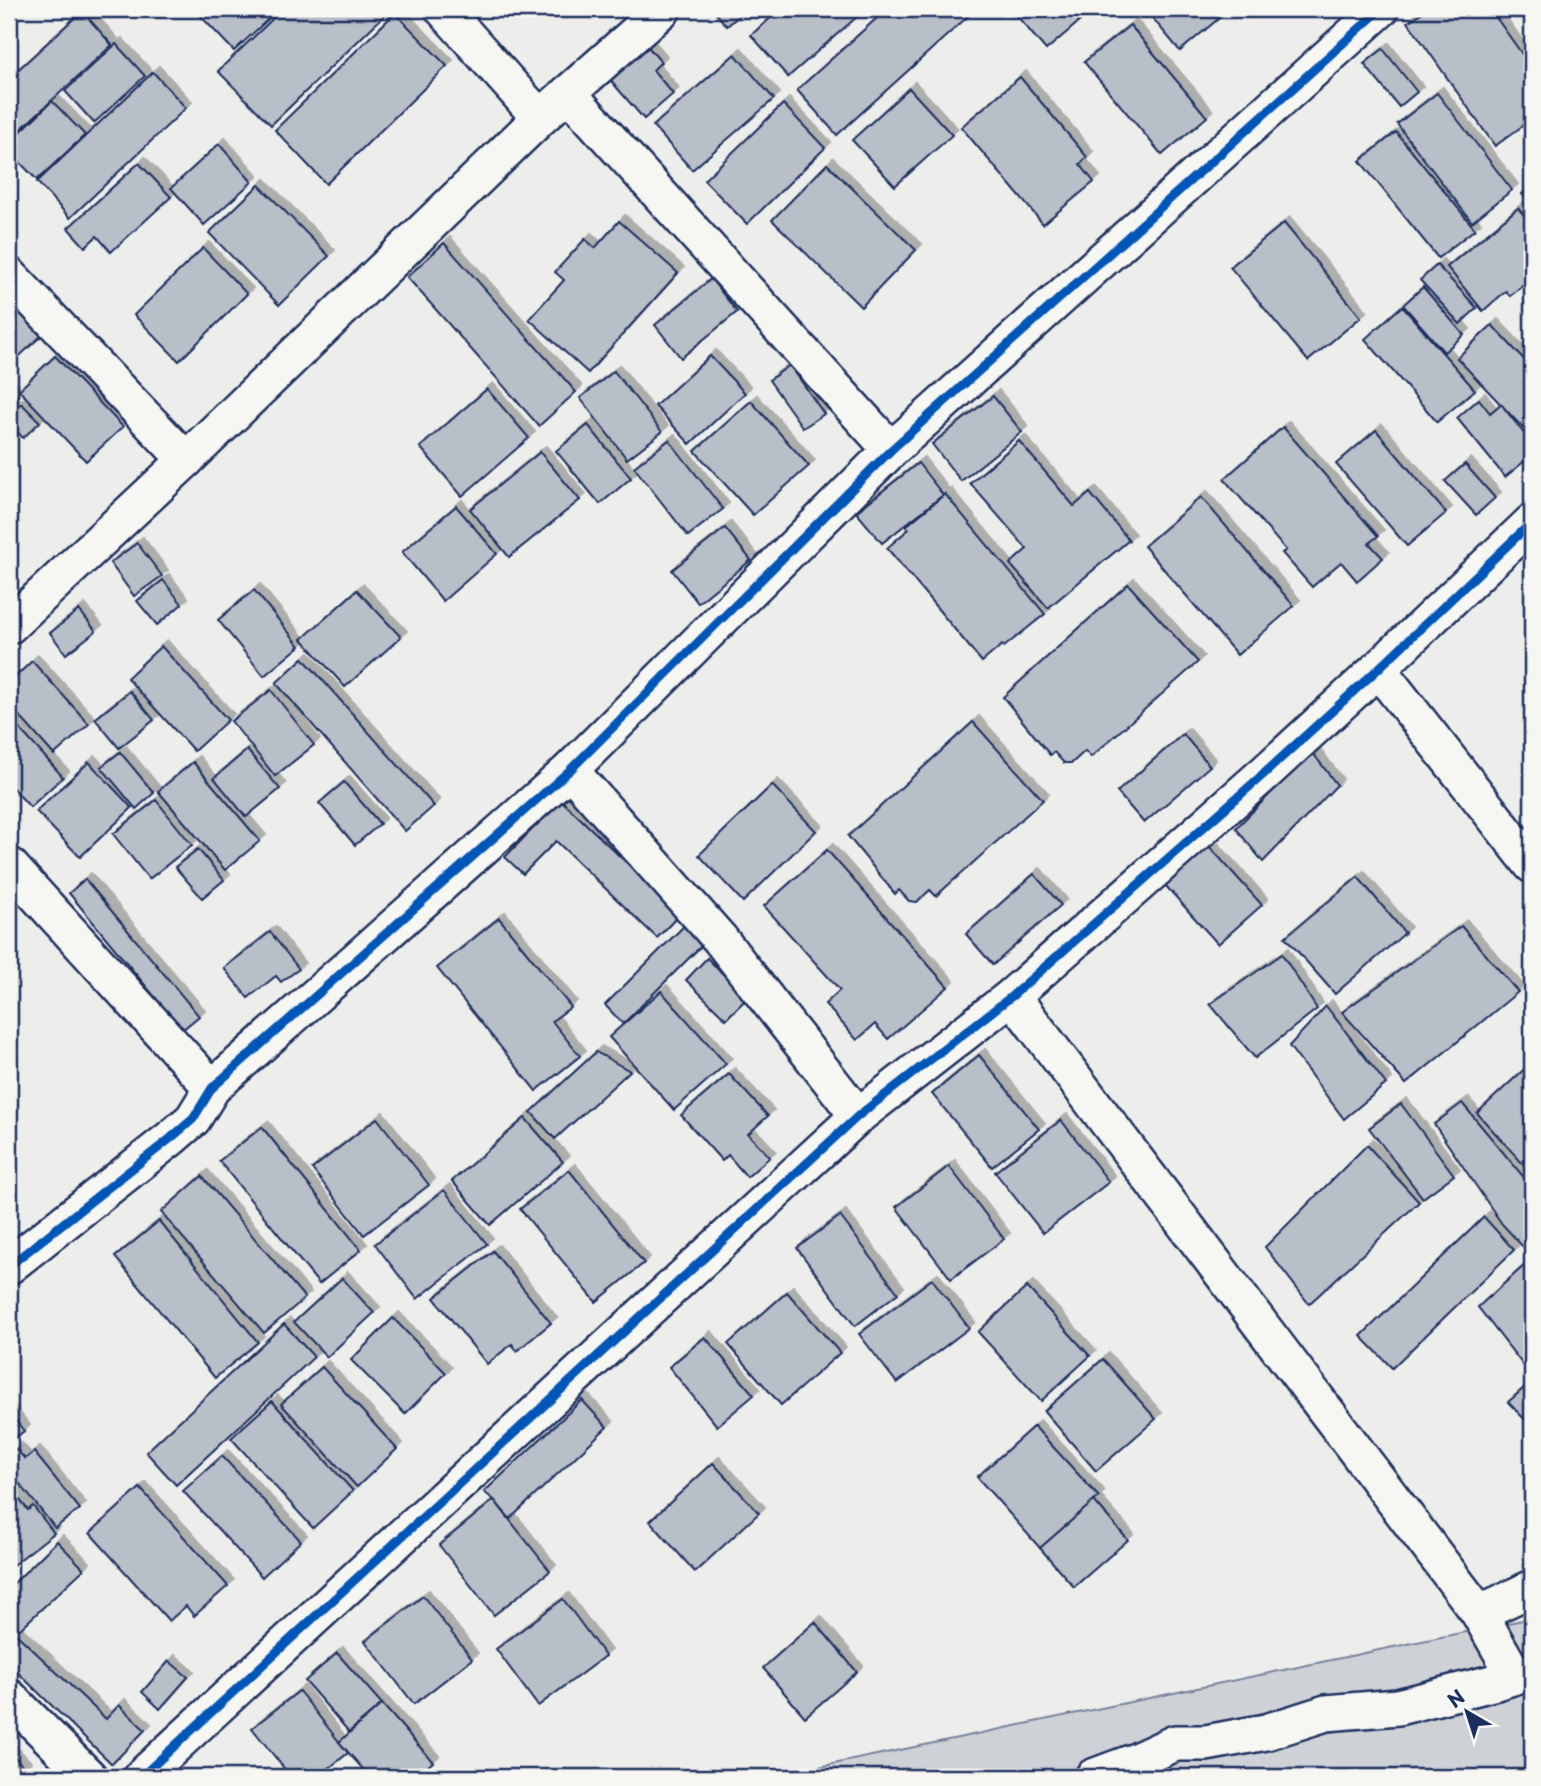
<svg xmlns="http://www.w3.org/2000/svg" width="1541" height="1786" font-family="'Playpen Sans',sans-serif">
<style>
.green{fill:#ced2d7;stroke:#74809a;stroke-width:2}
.building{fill:#b9bfc8;stroke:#1b2f5e;stroke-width:2;filter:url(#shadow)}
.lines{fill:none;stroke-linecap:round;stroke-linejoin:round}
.minor-casing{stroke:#1b2f5e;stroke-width:40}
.minor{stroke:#f6f6f2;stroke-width:35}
.cycleway-casing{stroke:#f6f6f2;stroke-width:13}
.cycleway{stroke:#0057b8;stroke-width:9}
</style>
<defs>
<filter id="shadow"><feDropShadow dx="6" dy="-6" stdDeviation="0" flood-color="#0004"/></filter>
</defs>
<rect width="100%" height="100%" fill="#edeeec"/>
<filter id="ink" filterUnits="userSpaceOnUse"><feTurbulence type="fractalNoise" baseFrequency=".0143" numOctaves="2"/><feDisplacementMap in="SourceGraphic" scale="14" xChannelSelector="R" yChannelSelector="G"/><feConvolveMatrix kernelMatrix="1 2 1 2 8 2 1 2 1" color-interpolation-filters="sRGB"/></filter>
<g filter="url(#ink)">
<polygon class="green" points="1532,1618 1532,1777 771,1777"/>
<g class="building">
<polygon points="194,9 279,9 234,51"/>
<polygon points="283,9 391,9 271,125 218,71"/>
<polygon points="712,9 747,9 727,26"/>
<polygon points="781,9 866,9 788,77 751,35"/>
<polygon points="887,9 974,9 975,10 837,135 797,90"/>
<polygon points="1011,9 1094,9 1046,50"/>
<polygon points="1155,9 1230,9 1180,51 1149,14"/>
<polygon points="1427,9 1490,9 1532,68 1532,119 1495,146 1408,22"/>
<polygon points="1522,9 1532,9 1532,21"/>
<polygon points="82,11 112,45 9,140 9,78"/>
<polygon points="395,13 447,66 326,184 275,130"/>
<polygon points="1130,25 1207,117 1162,155 1084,62"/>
<polygon points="644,42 661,62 653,70 673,94 644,119 606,75"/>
<polygon points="116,44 145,76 94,123 65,91"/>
<polygon points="1383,49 1417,92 1399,107 1364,64"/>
<polygon points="735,54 774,99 692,170 653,126"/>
<polygon points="153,72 186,108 70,218 37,182"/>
<polygon points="1020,77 1087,157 1080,164 1094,182 1043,224 961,127"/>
<polygon points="909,88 952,135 895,186 852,140"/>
<polygon points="1437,93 1512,190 1472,222 1397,124"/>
<polygon points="52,101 85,135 37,180 9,151 9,143"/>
<polygon points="783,104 825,148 747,224 704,180"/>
<polygon points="1396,132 1475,229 1438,258 1360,161"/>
<polygon points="219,144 252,182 204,225 171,188"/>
<polygon points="139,163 171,197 111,252 97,236 85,247 68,228"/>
<polygon points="827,164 916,250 861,307 772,220"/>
<polygon points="259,185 329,256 279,305 209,233"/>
<polygon points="1532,185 1532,206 1522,194"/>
<polygon points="1518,208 1532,225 1532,278 1510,296 1506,291 1483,311 1447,267"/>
<polygon points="619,221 678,273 588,373 529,319 564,280 555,272 585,239 595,248"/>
<polygon points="1284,223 1361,317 1308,361 1230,267"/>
<polygon points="444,243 576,392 539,426 407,277"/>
<polygon points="203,248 247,294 179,361 134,315"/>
<polygon points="1437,265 1477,308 1460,324 1420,280"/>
<polygon points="711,279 737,312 681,358 655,325"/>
<polygon points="1423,287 1464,335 1444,352 1403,305"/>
<polygon points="9,301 41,336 9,366"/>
<polygon points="1402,306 1475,390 1437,422 1365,339"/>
<polygon points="1492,325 1532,368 1532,419 1523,428 1457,358"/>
<polygon points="55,356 123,427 86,461 19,390"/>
<polygon points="710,356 745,393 690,444 655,406"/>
<polygon points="790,365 824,414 803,428 769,380"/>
<polygon points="614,371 662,432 627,459 580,398"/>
<polygon points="9,387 17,396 9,404"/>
<polygon points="487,389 529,438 462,496 420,447"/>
<polygon points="993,396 1022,432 961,481 932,444"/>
<polygon points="1479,399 1490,413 1501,404 1532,444 1532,455 1505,477 1457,418"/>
<polygon points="751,401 809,466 753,515 695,451"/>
<polygon points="22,404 40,422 23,438 9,423 10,406"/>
<polygon points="588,425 631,478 600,504 556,451"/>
<polygon points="1283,427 1378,536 1369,543 1383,558 1357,581 1341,562 1312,587 1282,553 1286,550 1224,479"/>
<polygon points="1376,430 1446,513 1407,546 1336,464"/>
<polygon points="669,440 723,509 688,536 634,467"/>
<polygon points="1019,441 1074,506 1090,493 1129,540 1048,608 1010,564 1027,549 970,483"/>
<polygon points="540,452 580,500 509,557 470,509"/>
<polygon points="918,463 943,495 882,543 856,512"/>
<polygon points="1465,464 1495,498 1476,515 1445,481"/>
<polygon points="945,494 1045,614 1004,647 1002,645 982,662 887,548 909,529 906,526"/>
<polygon points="1201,497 1294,606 1237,655 1144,546"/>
<polygon points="456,506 497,554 443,601 402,552"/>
<polygon points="725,528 751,560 698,603 672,570"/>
<polygon points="137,543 162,576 134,596 110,563"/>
<polygon points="163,580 182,604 157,625 137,601"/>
<polygon points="1128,584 1198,662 1091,757 1085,751 1072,763 1064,763 1054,752 1050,755 1003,697"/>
<polygon points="254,590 300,646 264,676 218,620"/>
<polygon points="357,590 401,637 345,687 302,639"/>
<polygon points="79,610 96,631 66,654 50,633"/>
<polygon points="161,646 228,720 194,751 127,678"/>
<polygon points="303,658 434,806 405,831 276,683"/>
<polygon points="32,661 89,724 54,755 9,704 9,683"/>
<polygon points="271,690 314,745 275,776 231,721"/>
<polygon points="130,691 154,720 119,748 95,719"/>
<polygon points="9,717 63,777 30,807 9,784"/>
<polygon points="973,722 1043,800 936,896 930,890 917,902 909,901 899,890 895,894 848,836"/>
<polygon points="1183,734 1210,766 1144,823 1117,792"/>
<polygon points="247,750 280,789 246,817 214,778"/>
<polygon points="120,752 154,793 136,809 101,767"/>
<polygon points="1312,752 1337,785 1263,862 1236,828"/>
<polygon points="89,762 132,808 80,857 36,811"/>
<polygon points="193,762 260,841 225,870 158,791"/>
<polygon points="344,782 380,824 355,845 319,803"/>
<polygon points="772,785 816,831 743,902 699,855"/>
<polygon points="156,800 192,845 149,879 113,834"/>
<polygon points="561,800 680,914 657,938 556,841 523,874 505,857"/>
<polygon points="1209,846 1262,905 1218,944 1165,885"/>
<polygon points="198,849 224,880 202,898 175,867"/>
<polygon points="827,850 948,987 888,1039 875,1024 857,1040 825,1004 840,990 764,906"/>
<polygon points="1034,874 1061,905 993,965 966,934"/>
<polygon points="1358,877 1405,933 1335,994 1285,937"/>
<polygon points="85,879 199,1016 182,1030 69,893"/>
<polygon points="499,918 571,1007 552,1021 580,1056 536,1091 437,968"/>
<polygon points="684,926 703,944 623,1024 605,1005"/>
<polygon points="1461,926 1518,992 1406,1084 1342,1012"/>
<polygon points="270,932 299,969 281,982 276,976 248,998 224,968"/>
<polygon points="1282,954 1317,1009 1255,1058 1210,1004"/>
<polygon points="707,958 747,998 726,1019 686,980"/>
<polygon points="661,991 726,1064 674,1110 609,1037"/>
<polygon points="1326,1006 1386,1084 1344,1119 1289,1046"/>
<polygon points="596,1052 630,1071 555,1139 531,1112"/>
<polygon points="979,1055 1039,1129 992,1167 932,1094"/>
<polygon points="1532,1062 1532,1174 1477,1113"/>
<polygon points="729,1074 768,1116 748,1134 770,1157 747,1177 728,1155 722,1161 681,1115"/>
<polygon points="1462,1103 1532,1187 1532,1242 1524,1248 1502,1224 1434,1124"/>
<polygon points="1401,1104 1454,1175 1423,1198 1369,1128"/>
<polygon points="377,1118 429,1185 364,1235 312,1169"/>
<polygon points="525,1118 563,1162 490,1225 452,1181"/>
<polygon points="1061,1120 1109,1182 1043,1233 995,1172"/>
<polygon points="262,1127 361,1250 319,1284 219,1161"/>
<polygon points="1367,1145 1419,1202 1309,1304 1265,1247"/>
<polygon points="949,1166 1004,1239 951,1279 896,1207"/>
<polygon points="569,1170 644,1263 596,1302 520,1209"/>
<polygon points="202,1176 305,1298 264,1333 161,1212"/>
<polygon points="444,1190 487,1244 417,1299 375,1244"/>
<polygon points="840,1216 898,1293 855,1326 797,1248"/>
<polygon points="1484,1217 1514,1250 1392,1368 1361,1336"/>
<polygon points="159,1221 258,1342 215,1378 115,1257"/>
<polygon points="493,1251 551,1323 517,1351 512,1344 487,1364 434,1298"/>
<polygon points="1526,1264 1532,1271 1532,1366 1527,1370 1478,1307"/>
<polygon points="342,1278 374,1313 327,1357 294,1322"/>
<polygon points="932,1279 969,1328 897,1383 859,1334"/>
<polygon points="1027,1287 1090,1356 1041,1401 978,1332"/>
<polygon points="787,1292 840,1353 781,1405 728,1344"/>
<polygon points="393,1318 446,1373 405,1414 351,1360"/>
<polygon points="284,1324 314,1357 176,1485 146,1452"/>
<polygon points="705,1337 754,1395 717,1426 669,1367"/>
<polygon points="1103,1359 1156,1419 1096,1471 1044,1411"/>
<polygon points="322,1367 397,1449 357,1487 281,1404"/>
<polygon points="1532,1381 1532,1427 1508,1402"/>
<polygon points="582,1400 607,1427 510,1519 494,1500 484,1492"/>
<polygon points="272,1401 353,1491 313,1528 231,1438"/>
<polygon points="9,1412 24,1431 9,1443"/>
<polygon points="1034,1426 1099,1497 1040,1548 977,1477"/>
<polygon points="16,1449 25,1459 34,1452 80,1509 55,1528 9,1470 9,1455"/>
<polygon points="222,1456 301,1541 262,1577 183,1491"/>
<polygon points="713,1463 759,1513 695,1572 650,1521"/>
<polygon points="9,1487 28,1510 33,1506 54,1533 9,1568"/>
<polygon points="140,1488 228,1586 194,1616 186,1606 169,1621 90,1533"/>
<polygon points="494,1500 550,1571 494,1615 439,1545"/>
<polygon points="1094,1501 1128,1540 1074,1587 1040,1548"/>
<polygon points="57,1541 84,1569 19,1630 9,1619 9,1588"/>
<polygon points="423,1596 472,1659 414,1704 365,1641"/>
<polygon points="563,1599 605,1656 538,1706 496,1649"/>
<polygon points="815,1622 857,1672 805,1717 763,1668"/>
<polygon points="12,1630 106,1719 119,1705 145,1730 112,1764 9,1664 9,1633"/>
<polygon points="337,1653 382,1704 349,1732 305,1681"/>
<polygon points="169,1661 188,1677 160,1709 142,1692"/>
<polygon points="299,1691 348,1753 318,1777 291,1777 252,1728"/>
<polygon points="382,1704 433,1762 416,1777 370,1777 339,1742"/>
<polygon points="9,1751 25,1768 16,1777 9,1777"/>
</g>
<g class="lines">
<defs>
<g id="minor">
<polyline points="443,9 540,118"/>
<polyline points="568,93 891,450"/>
<polyline points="9,275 186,460"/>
<polyline points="9,626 186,460 540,118 663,9"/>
<polyline points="1378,669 1532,865"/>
<polyline points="570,770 720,939 858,1116"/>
<polyline points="9,865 212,1088"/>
<polyline points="1012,996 1479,1613 1515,1676"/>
<polyline points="9,1266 171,1138 193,1119 212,1088 570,770 891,450 1381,9"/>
<polyline points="1479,1613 1532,1588"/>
<polyline points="9,1697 89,1777"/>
<polyline points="141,1777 858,1116 1012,996 1266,772 1378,669 1532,522"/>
<polyline points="1093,1777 1136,1761 1175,1743 1206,1743 1266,1732 1326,1713 1398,1707 1496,1682 1532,1671"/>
</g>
</defs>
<use href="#minor" class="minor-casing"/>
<use href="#minor" class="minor"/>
<defs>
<g id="cycleway">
<polyline points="9,1266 171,1138 193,1119 212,1088 570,770 891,450 1381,9"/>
<polyline points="141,1777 858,1116 1012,996 1266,772 1378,669 1532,522"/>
</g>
</defs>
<use href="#cycleway" class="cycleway-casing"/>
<use href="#cycleway" class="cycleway"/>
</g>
</g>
<rect width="1541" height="1786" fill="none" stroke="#f6f6f2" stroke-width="35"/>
<rect x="18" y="18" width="1506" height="1751" fill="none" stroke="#1b2f5e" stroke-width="2.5" filter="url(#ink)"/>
<g transform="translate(1467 1712) rotate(321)" stroke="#f6f6f2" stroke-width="5" paint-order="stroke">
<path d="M0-5L12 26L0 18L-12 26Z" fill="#1b2f5e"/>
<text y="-10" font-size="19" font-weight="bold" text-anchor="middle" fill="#1b2f5e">N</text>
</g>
</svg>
